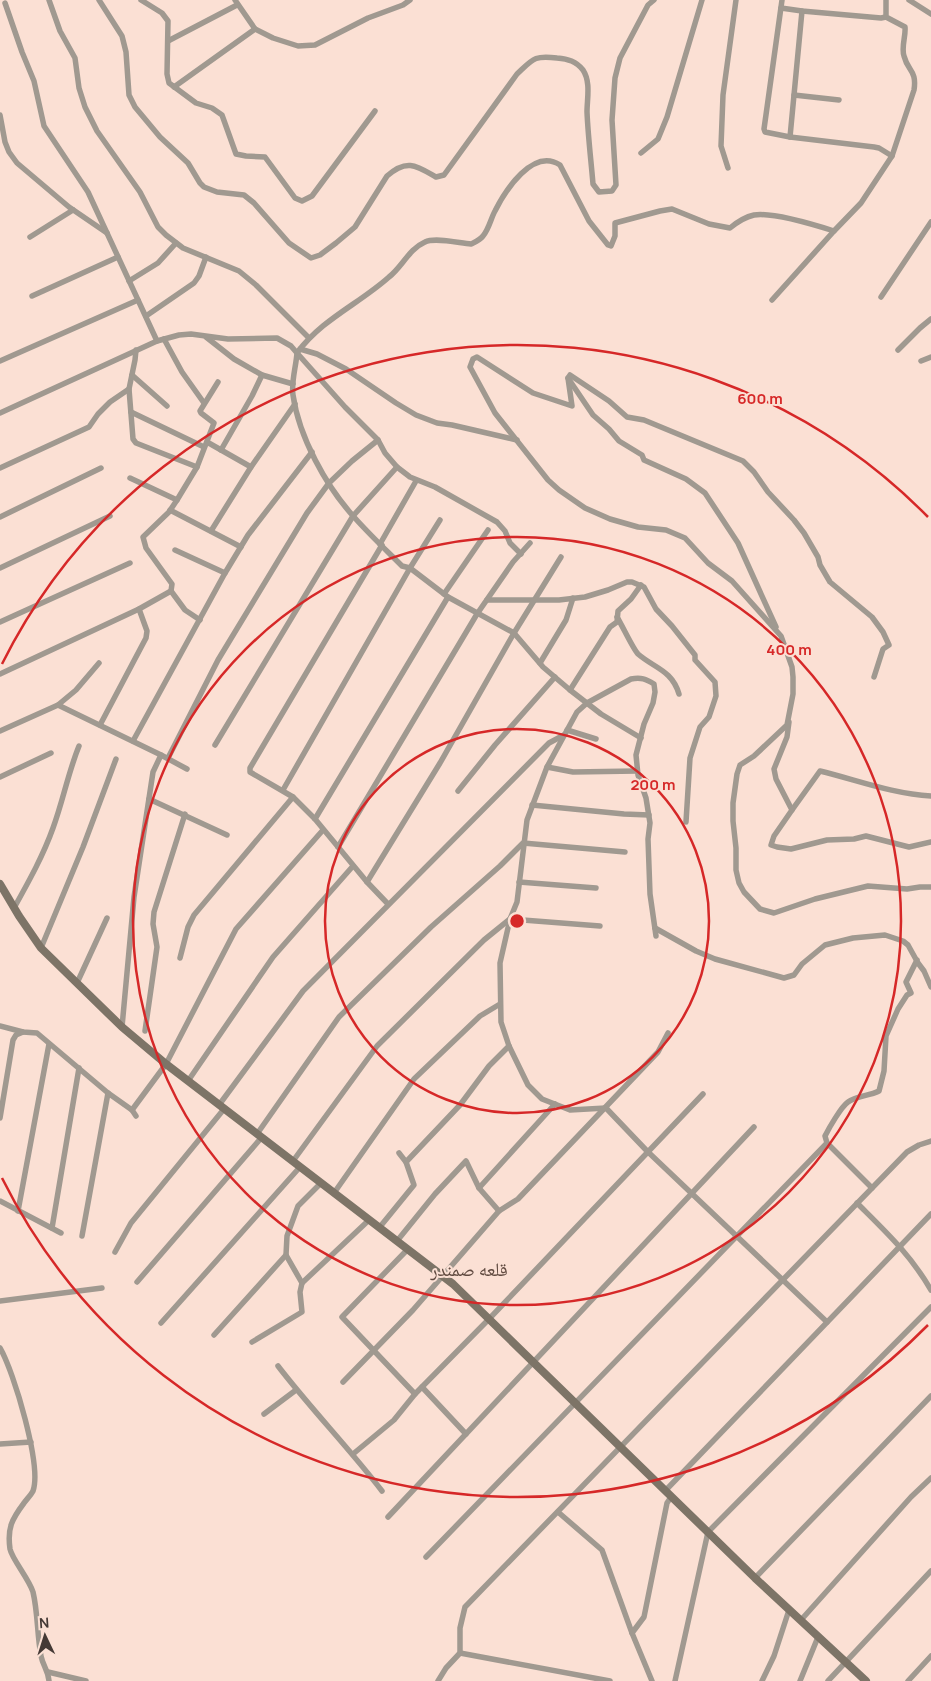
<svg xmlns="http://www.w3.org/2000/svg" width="931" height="1681" font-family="Manrope,'Noto Naskh Arabic',sans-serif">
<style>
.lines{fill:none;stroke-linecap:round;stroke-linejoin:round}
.street{stroke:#a09990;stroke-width:5.5}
.secondary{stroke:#7d7467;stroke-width:8}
.ring{fill:none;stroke:#d62828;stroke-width:2.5}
.labels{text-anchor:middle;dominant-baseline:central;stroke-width:4;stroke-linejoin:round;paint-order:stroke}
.neighbourhood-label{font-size:19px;fill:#614b41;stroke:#fbe0d4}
.centre{fill:#d62828;stroke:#fbe0d4;stroke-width:2.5}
.ring-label{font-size:15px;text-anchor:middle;font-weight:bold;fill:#d62828;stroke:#fbe0d4;stroke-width:4;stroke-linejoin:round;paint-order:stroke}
</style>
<rect width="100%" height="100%" fill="#fbe0d4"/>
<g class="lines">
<g class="street">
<polyline points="49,0 60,31 75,58 79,88 85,107 97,131 140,192 158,227 166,235 183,248 239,271 256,285 309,338"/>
<path d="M99,0L122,36L126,52L129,95L135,107L160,137L188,163L200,183L204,187L217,192L244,195L254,203L289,243L311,258L320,255L336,243L355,227L387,176C407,158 417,166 436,177L444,175L517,74C533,59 534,55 557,58C568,59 576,61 583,70C591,82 587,99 587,112C588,136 591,160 593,184L599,192L612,191L616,185L612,120L615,78L620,58L648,5L654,0"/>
<polyline points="141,0 162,13 168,21 167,74 169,83 196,103 212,108 222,115 236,154 246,156 265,157 295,198 302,201 312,196 375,111"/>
<polyline points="235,0 255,29 273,38 298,46 315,45 368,18 403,5 410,0"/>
<polyline points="782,0 764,129 765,132 790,137 874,147 879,148 892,156"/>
<polyline points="909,0 931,14"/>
<polyline points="5,3 22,52 34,81 44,126 88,192 157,341"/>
<polyline points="781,8 802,11 881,18 886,17"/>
<polyline points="168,41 237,5"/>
<polyline points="174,87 255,29"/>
<polyline points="794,95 839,100"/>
<polyline points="0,115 5,142 9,152 17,163 69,207 107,233"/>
<polyline points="790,137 802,11"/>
<polyline points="641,153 658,139 667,117 702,0"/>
<polyline points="728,168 721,146 723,95 736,0"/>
<polyline points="30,237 73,210"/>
<polyline points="129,281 158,263 176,243"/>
<polyline points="32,296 118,257"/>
<polyline points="881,297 931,222"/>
<path d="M772,300L834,231L861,203L892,156L914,90C917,70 908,72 904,56C901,47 906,36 905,27L886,17V0"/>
<polyline points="146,316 194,283 199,276 206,257"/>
<polyline points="206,337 234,359 262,375 293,384"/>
<polyline points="164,339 182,372 204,403"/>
<polyline points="300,349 317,354 346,369 396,403 416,415 437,423 452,425 517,440"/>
<polyline points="898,350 920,328 931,319"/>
<polyline points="0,361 138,300"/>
<polyline points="921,361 931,357"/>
<polyline points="132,375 167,406"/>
<polyline points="568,378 572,406 533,393 477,357 473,359 470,367 495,413 548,480 559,490 585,508 610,519 638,527 666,530 685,538 708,563 732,581 781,636 792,667 793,677 793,694 787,725 754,756 740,765 737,774 733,803 733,821 736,848 736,870 739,883 744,892 760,909 774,913 815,899 868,886 907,889 920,887 931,887"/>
<polyline points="568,378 570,375 609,401 627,417 644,420 743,461 754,472 768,492 794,520 804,533 818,557 820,565 830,582 872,617 883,632 889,645 883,649 874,677"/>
<polyline points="570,381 593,415 609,429 619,441 642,455 644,460 686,479 705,493 738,543 776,627"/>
<polyline points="129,389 133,439 136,443 197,467"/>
<polyline points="131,412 204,447"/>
<path d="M0,413L157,341L179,335L191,334L228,339L277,338L291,346L297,353C296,367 291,382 293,395C299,437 326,486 354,517C369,534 386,550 402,566L410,568L448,597L514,633L543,667L570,690L601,714L641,738"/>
<polyline points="207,442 251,467"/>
<polyline points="221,450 252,396 262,375"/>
<polyline points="0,468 89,427 98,414 110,402 129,389 135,360 136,350"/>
<polyline points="130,478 177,500"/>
<polyline points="170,510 241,547"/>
<polyline points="0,517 101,468"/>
<polyline points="211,531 251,467 295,404"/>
<polyline points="380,544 416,481"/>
<polyline points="382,545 250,768 250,772 293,797 315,819 367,882 388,904"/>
<polyline points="175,550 225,573"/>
<path d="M521,554L510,543L505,531L497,522L435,487L410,477L397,467L385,453L378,440L345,407L297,353C322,319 359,304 389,277C402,267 409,249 425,242C435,237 459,243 471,244C475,242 480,240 483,236C489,229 491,218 495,211C505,191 533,147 560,165L589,221L608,245L611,246L615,236V223L660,211L672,209L709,224L730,228C736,223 745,217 754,215C772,212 815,225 834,231"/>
<polyline points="0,568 110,516"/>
<polyline points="171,591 185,610 200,620"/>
<polyline points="444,594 488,530"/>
<polyline points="487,600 559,600 585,597 608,590 627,582 632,582 644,587 656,609 672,626 695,655 695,660 715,682 716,696 709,717 700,727 690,758 686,822"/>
<path d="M617,617C622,625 633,649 638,654C654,668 672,670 679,694"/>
<polyline points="0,622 130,563"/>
<polyline points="540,663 566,620 573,598"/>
<polyline points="0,674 139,609 171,591 172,584 146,548 143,537 169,512 177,500 197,467 214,423 201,413 200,411 218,382"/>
<polyline points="570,690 610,627 617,622 618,611 631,599 641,585"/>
<polyline points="58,705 161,755 187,769"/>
<polyline points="789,722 787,737 774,769 776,779 792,810 774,836 771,845 777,847 791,849 827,840 854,839 866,836 909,847 931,842"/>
<polyline points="100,725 146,638 147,631 139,609"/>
<polyline points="567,730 596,739"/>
<polyline points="0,731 58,705 76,690 99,663"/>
<polyline points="133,741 225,573 248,535 312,452"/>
<polyline points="215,745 353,516 397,467"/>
<polyline points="168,758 218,660 307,513 329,483 352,461 378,440"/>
<polyline points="547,767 573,772 637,771"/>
<polyline points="0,777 51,753"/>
<polyline points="283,790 410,568 440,520"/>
<polyline points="458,791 495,745 555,677"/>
<polyline points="149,799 227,835"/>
<polyline points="532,805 624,814 649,815"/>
<path d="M792,810L820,771C857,780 893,794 931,796"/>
<polyline points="315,819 448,597"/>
<polyline points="338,847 477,614 513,562 530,543"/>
<polyline points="367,882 440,763 514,633 561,557"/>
<polyline points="519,882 596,888"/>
<path d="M14,908C29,881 43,856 53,828C63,801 68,773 79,746"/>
<polyline points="655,928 696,951 715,959 784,978 794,975 802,964 825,945 853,938 885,935 903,941 908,945 918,963 924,971 931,987"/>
<path d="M656,936L650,894L648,839L650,823L646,798L638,775L636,755L644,724L653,703L655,692L654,684C646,679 641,677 631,679L587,703L577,712L547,767L527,820L517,902L510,919L500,963L501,1022L509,1046L528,1085L542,1099L570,1110L606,1108L647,1151L827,1322"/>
<polyline points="41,948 83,847 116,759"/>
<polyline points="180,958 188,927 194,915 293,797"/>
<polyline points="77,983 107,918"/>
<polyline points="0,1026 23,1032 37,1033 108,1093 132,1110 136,1116"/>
<polyline points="122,1027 134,897 153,772 161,755"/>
<polyline points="145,1031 157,947 153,924 154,912 185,814"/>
<polyline points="188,1081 273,957 353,866"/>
<polyline points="219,1105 303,991 549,743 564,735"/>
<polyline points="132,1110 166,1064 236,929 323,830"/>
<polyline points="0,1118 13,1040 16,1035 23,1032"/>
<polyline points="257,1134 339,1017 431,927 500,866 523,843 625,852"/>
<polyline points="293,1161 377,1046 484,940 510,919 600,926"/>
<polyline points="406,1162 460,1105 489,1066 509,1046"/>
<polyline points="479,1188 555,1104"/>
<path d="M872,1188L827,1143L825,1136C829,1128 841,1107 848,1102C856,1096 869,1096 879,1091L884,1071L886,1036L898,1009L907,995L911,993L906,982L917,960"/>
<polyline points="334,1193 414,1079 480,1016 500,1004"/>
<polyline points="0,1201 61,1233"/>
<path d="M857,1203C886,1232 910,1254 931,1290"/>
<polyline points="18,1211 49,1044"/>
<polyline points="52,1228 79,1068"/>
<polyline points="379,1228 414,1185 406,1162 399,1153"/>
<polyline points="82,1236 108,1093"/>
<polyline points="397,1241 435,1194 466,1161 479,1188 499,1211"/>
<polyline points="407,1250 342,1317 415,1394"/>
<polyline points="115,1252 131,1223 224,1109"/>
<polyline points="137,1282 262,1137"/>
<polyline points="302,1283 286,1255 287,1236 298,1206 321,1183"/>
<polyline points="0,1301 102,1288"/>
<polyline points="161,1323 300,1167"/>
<polyline points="214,1335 286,1255"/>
<polyline points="252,1342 302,1312 300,1292 302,1283 369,1220"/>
<path d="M0,1348C14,1372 42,1466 33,1491C31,1495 26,1500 24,1503C12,1519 7,1528 10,1549C12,1559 29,1579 33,1592C38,1613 37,1635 41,1656C43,1666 48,1670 49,1681"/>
<path d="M278,1366C311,1409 349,1448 382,1491"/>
<polyline points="343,1382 413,1310 499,1211 518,1199 658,1052 668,1033"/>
<polyline points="422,1387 466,1434"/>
<polyline points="264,1414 296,1390"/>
<polyline points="0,1444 31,1442"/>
<polyline points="353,1454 394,1420 415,1394 489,1319 703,1094"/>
<polyline points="665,1491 931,1214"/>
<polyline points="558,1512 602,1550 632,1633 652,1681"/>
<polyline points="388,1517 754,1127"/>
<polyline points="426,1557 827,1143"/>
<polyline points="755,1578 931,1396"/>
<polyline points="801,1620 911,1497 931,1478"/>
<polyline points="632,1633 644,1617 667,1503 671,1497"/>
<polyline points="460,1653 610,1681"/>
<polyline points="48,1672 86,1681"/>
<polyline points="438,1681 446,1668 460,1653 460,1628 465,1607 907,1152 919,1145 931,1141"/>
<polyline points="675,1681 708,1532 931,1307"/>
<polyline points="762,1681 774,1656 789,1610"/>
<polyline points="800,1681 818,1637"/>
<polyline points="828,1681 931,1571"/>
<polyline points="908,1681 931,1656"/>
</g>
<polyline class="secondary" points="0,884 19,916 41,948 122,1027 166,1064 453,1284 755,1578 866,1681"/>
</g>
<g class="ring">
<circle cx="517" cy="921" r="192"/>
<circle cx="517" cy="921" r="384"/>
<path d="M928 1325A576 576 0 0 1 2 1178M2 664A576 576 0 0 1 928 517"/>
</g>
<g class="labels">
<g class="neighbourhood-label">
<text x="469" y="1269">قلعه صمندر</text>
</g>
</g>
<circle cx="517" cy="921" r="8" class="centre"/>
<g class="ring-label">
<text x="760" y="404">600 m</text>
<text x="789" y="655">400 m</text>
<text x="653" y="790">200 m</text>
</g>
<g transform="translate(45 1636) rotate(356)" stroke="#fbe0d4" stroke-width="4" paint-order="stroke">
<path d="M0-4L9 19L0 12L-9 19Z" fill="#443935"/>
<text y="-8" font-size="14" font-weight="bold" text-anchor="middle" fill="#443935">N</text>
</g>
</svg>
